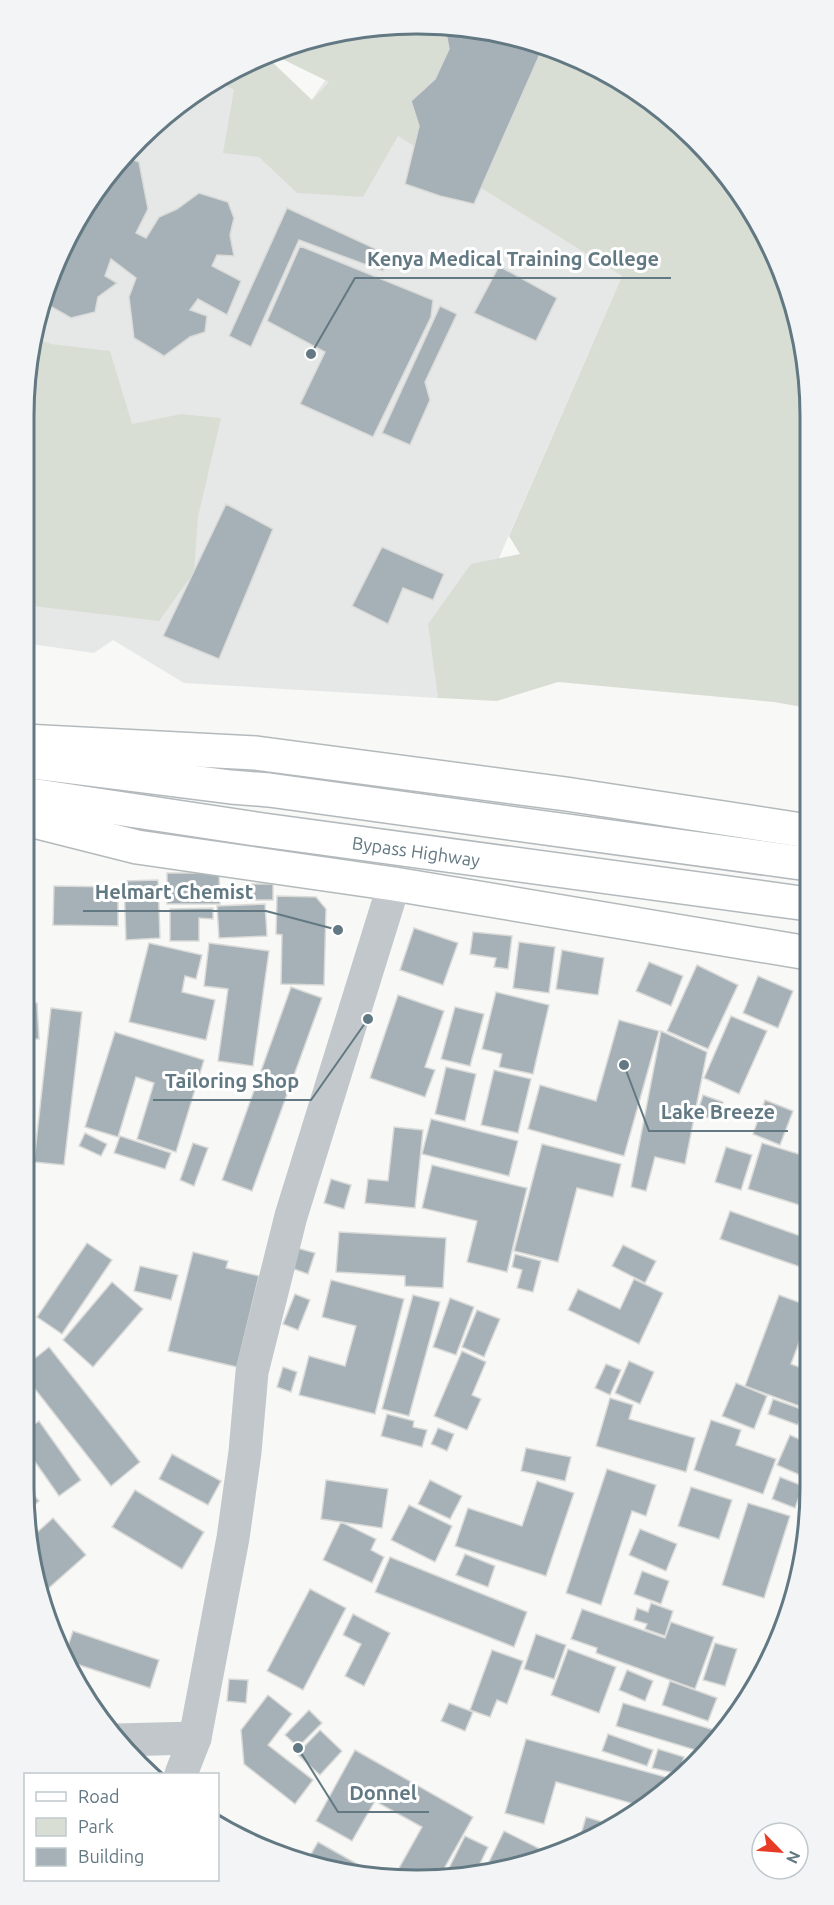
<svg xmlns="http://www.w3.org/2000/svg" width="834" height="1905" font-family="Ubuntu,sans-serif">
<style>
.built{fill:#e6e8e7}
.green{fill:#d9ded5}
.building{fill:#a5b1b6;stroke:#dadad8;stroke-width:1.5}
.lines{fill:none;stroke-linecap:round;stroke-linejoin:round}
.primary-casing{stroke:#b2b9bc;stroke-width:36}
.trunk-casing{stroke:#b4babc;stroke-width:36}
.minor{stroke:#c1c7ca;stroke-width:33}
.primary{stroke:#fff;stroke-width:33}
.trunk{stroke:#fff;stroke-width:33}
.labels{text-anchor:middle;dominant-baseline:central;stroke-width:6;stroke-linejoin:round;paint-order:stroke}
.street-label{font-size:18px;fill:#627882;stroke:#fff}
.rim{fill:none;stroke:#627882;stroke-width:3}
.leader{fill:none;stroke:#627882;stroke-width:2}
.callout-dot{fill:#627882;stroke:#fff;stroke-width:2}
.callout-label{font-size:20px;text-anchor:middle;font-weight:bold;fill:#627882;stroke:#fff;stroke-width:6;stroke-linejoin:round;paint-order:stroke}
</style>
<rect width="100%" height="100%" fill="#f8f8f6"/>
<polygon class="built" points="392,25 622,276 438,698 184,683 113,640 94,653 24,643 24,417 45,290 77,220 122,158 178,105 216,81 297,121 360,30"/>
<g class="green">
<polygon points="392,25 469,27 544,45 656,105 729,177 780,266 807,365 808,708 774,702 558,682 497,701 438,698 428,624 471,564 520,554 509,536 622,276 398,136 363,197 297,193 259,157 223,153 234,90 216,81 243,64 266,56 312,100 329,82 272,54 316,37"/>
<polygon points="37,339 51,344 110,351 132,424 181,414 221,418 198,517 194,572 159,621 24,605 24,417"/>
</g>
<g class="building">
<polygon points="446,27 469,27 544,45 474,204 440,196 405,184 419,126 411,101 435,79 449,49 445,28"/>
<polygon points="123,156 139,162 148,209 136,233 146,238 159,217 177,209 199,193 228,202 234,218 230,235 234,256 217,255 212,266 241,281 227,315 198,299 190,310 207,316 205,332 190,337 164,356 134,338 129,297 136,278 111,259 105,276 117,283 98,297 95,312 71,318 43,302 45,290 77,220"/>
<polygon points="287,208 391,256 383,271 299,240 251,347 229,336"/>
<polygon points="300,246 433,300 431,317 373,437 300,404 325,352 267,321"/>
<polygon points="499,266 557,298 536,341 474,313"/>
<polygon points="440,306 457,314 425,382 430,400 410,445 382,433"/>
<polygon points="226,504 273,529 219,659 163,636"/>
<polygon points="382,547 444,574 433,600 403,588 388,624 352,606"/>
<polygon points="24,870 33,873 24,903"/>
<polygon points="167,873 219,873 220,904 167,904"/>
<polygon points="158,880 160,938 126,940 124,881"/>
<polygon points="249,884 273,884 273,900 248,900"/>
<polygon points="54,886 118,887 118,926 53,925"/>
<polygon points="277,896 316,897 326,909 324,985 281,984 282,935 276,934"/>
<polygon points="265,904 267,936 219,938 217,906"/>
<polygon points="213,908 213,919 199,918 199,941 170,941 170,909"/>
<polygon points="24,914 33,914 34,994 24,994"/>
<polygon points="414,928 458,943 443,985 400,970"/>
<polygon points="473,932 512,936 508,969 494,967 496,958 470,954"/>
<polygon points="519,942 555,947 549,993 513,988"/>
<polygon points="149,943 202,955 196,979 185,976 182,992 215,1000 206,1040 129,1022"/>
<polygon points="209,943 269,951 253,1066 218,1061 228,989 204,986"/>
<polygon points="562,950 604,958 598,995 556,989"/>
<polygon points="649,962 683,976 671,1006 636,991"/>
<polygon points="697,965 738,985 708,1049 667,1031"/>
<polygon points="758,976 793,991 778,1028 743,1013"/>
<polygon points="291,987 322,998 252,1191 222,1180"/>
<polygon points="496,992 549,1005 533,1074 499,1067 502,1054 482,1049"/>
<polygon points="398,995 444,1011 425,1067 435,1070 425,1097 370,1078"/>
<polygon points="24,1003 37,1003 39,1039 24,1039"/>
<polygon points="455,1007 484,1014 470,1066 441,1059"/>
<polygon points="51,1008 82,1012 64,1165 34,1162"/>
<polygon points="731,1016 767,1031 739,1094 704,1078"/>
<polygon points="619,1020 659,1031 624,1156 528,1129 540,1085 596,1101"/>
<polygon points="661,1031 707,1052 685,1164 655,1157 646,1191 631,1187"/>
<polygon points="115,1032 204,1060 176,1152 137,1139 154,1083 136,1077 118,1137 85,1127"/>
<polygon points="446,1067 476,1074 465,1121 435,1114"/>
<polygon points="494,1070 531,1079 518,1133 481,1125"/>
<polygon points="703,1095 723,1102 717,1121 697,1114"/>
<polygon points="24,1096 34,1097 25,1175 24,1175"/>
<polygon points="765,1100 793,1111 780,1145 753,1134"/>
<polygon points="431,1119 518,1141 509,1176 422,1154"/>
<polygon points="394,1127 423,1130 415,1208 365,1203 368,1179 388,1181"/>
<polygon points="809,1132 809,1208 748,1189 762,1143 802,1155"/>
<polygon points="85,1133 107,1144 101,1156 79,1146"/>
<polygon points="120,1136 171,1153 165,1169 114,1153"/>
<polygon points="193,1143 208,1148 194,1186 180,1180"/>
<polygon points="542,1144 621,1164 613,1197 577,1188 558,1262 514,1251"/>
<polygon points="726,1147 752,1155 741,1190 715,1182"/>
<polygon points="432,1165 527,1188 507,1272 467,1262 477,1221 422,1208"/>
<polygon points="331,1179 351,1185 344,1209 324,1203"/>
<polygon points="730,1211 809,1239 809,1270 720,1239"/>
<polygon points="339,1232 446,1238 443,1288 405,1286 405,1276 336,1272"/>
<polygon points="87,1243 112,1260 62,1334 37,1317"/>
<polygon points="623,1245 656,1261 645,1283 612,1266"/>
<polygon points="297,1248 315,1253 308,1274 291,1268"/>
<polygon points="193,1252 228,1261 226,1268 259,1276 237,1367 168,1351"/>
<polygon points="515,1254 541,1261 533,1292 517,1288 522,1270 512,1267"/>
<polygon points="140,1266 178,1275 171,1300 134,1291"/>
<polygon points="634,1279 663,1293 639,1344 568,1310 578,1289 620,1309"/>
<polygon points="331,1280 404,1299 375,1414 299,1395 309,1356 345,1366 356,1326 322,1317"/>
<polygon points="112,1282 143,1309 93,1367 63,1340"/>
<polygon points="295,1294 310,1300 298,1330 283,1324"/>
<polygon points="413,1295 440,1302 409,1416 382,1409"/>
<polygon points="779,1295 809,1306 809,1316 791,1364 810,1371 810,1410 745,1386"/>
<polygon points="450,1298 474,1307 456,1355 433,1347"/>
<polygon points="477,1310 500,1319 484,1357 462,1347"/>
<polygon points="49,1347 140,1462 111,1486 24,1375 24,1367"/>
<polygon points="462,1351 486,1362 472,1395 481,1399 467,1430 434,1416"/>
<polygon points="629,1361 654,1372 640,1404 615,1393"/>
<polygon points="606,1364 621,1370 610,1395 595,1388"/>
<polygon points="283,1367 297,1372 291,1392 277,1387"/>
<polygon points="736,1383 767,1396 754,1429 722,1416"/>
<polygon points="610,1398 633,1405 629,1419 695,1438 686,1472 596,1446"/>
<polygon points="773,1399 804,1410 798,1425 768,1414"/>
<polygon points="387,1414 414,1421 413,1427 427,1430 422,1447 381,1436"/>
<polygon points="711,1420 741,1430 736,1445 776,1459 763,1494 694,1470"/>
<polygon points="39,1421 81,1480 59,1496 24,1446 24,1432"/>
<polygon points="438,1428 454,1434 447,1451 431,1444"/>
<polygon points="790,1435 810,1444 810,1486 807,1485 809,1479 777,1465"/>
<polygon points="526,1448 571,1457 565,1481 521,1471"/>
<polygon points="172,1454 221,1481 208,1505 159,1479"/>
<polygon points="607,1469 656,1485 646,1516 632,1511 601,1605 566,1593"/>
<polygon points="780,1477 803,1486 795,1508 772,1499"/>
<polygon points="326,1480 388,1489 382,1528 321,1519"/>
<polygon points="430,1480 462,1496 450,1519 418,1504"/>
<polygon points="537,1481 574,1493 546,1576 455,1546 468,1508 522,1526"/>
<polygon points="24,1484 39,1501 28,1511 24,1488"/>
<polygon points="691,1487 732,1500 719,1539 678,1526"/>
<polygon points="135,1490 204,1532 182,1569 112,1527"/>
<polygon points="748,1503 790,1516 764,1598 722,1585"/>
<polygon points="409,1505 452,1526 435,1562 391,1540"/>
<polygon points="53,1518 86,1555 42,1594 32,1537"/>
<polygon points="341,1522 376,1539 371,1550 384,1557 372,1583 323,1560"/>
<polygon points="640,1529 677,1544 666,1571 629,1555"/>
<polygon points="465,1554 495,1566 488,1587 456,1575"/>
<polygon points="390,1557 527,1612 514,1647 375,1592"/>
<polygon points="642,1571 669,1581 661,1604 634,1594"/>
<polygon points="310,1589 346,1608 303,1690 267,1671"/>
<polygon points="651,1603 673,1611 665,1636 645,1629 647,1624 634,1620 637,1608 648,1612"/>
<polygon points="582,1609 665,1638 671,1622 714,1637 695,1689 596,1653 597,1648 571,1639"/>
<polygon points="353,1614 390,1633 364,1686 345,1676 361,1644 343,1635"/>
<polygon points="73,1631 159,1660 150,1688 73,1663 66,1652"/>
<polygon points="536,1634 566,1645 554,1679 524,1669"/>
<polygon points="715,1643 737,1649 725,1686 703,1680"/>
<polygon points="568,1649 616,1667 599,1713 551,1695"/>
<polygon points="492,1650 523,1661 507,1704 497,1700 490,1717 470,1710"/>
<polygon points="627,1670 653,1681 645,1701 619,1690"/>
<polygon points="229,1679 248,1680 246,1703 227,1701"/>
<polygon points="670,1681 717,1698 708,1721 662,1705"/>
<polygon points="268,1695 292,1714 268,1745 313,1780 295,1804 244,1764 241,1730"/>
<polygon points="449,1703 473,1712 465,1731 441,1721"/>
<polygon points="623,1703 721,1732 713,1747 705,1753 616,1726"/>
<polygon points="309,1710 322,1723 298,1747 285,1735"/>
<polygon points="320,1730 342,1751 320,1775 297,1754"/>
<polygon points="608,1734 653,1750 647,1766 602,1751"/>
<polygon points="526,1739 673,1779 641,1806 556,1782 544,1824 505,1813"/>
<polygon points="658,1749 684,1757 679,1774 652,1768"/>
<polygon points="355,1750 473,1817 441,1874 405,1874 398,1870 422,1827 375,1801 352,1841 316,1821"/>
<polygon points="586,1817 617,1826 579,1841"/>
<polygon points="504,1831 548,1853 493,1874 483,1874"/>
<polygon points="465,1836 488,1847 475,1874 446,1874"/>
<polygon points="318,1842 375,1874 341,1874 307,1861"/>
</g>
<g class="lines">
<defs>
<g id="primary">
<polyline points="24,761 231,787 269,790 808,864"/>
<polyline points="24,794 263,830 808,904"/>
</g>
<g id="trunk">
<polyline points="24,741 256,753 566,794 808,831"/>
<polyline points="24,815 34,821 137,847 394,884 808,953"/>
</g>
</defs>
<use href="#primary" class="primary-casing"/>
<use href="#trunk" class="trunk-casing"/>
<g class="minor">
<polyline points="117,1740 195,1738"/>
<polyline points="181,1774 195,1738 233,1538 245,1452 252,1372 291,1216 394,884"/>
</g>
<use href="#primary" class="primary"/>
<use href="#trunk" class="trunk"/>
</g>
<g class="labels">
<g class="street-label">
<text transform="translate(416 851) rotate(8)">Bypass Highway</text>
</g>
</g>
<path d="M0 0H834V1905H0ZM416 34H418A382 382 0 0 1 800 416V1488A382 382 0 0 1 418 1870H416A382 382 0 0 1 34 1488V416A382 382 0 0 1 416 34Z" fill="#f2f4f5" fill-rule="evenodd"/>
<path class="rim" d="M416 34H418A382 382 0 0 1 800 416V1488A382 382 0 0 1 418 1870H416A382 382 0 0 1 34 1488V416A382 382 0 0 1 416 34Z"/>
<path class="leader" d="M311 354L355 278H671M338 930L266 911H83M368 1019L311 1100H153M624 1065L649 1131H788M298 1748L338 1812H429"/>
<g class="callout-dot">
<circle cx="311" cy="354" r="6"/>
<circle cx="338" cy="930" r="6"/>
<circle cx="368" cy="1019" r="6"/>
<circle cx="624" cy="1065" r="6"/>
<circle cx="298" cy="1748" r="6"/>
</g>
<g class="callout-label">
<text x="513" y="266">Kenya Medical Training College</text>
<text x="174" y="899">Helmart Chemist</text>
<text x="232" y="1088">Tailoring Shop</text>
<text x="718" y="1119">Lake Breeze</text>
<text x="383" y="1800">Donnel</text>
</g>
<rect x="24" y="1773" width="195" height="108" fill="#ffffff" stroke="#c0c9cd" stroke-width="1.5"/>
<rect x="36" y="1792" width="30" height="9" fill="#ffffff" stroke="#c0c9cd" stroke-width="1.5"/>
<text x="78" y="1803" font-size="18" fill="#627882">Road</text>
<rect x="36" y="1818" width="30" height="18" fill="#d9ded5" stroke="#c0c9cd" stroke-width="1.5"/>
<text x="78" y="1833" font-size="18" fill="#627882">Park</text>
<rect x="36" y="1848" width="30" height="18" fill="#a5b1b6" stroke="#c0c9cd" stroke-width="1.5"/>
<text x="78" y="1863" font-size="18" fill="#627882">Building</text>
<g transform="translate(780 1851) rotate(115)"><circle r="28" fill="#ffffff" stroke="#c0c9cd" stroke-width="1.5"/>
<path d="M0-4.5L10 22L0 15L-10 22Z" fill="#e83b26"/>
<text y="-9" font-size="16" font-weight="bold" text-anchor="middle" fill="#627882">N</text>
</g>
</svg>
